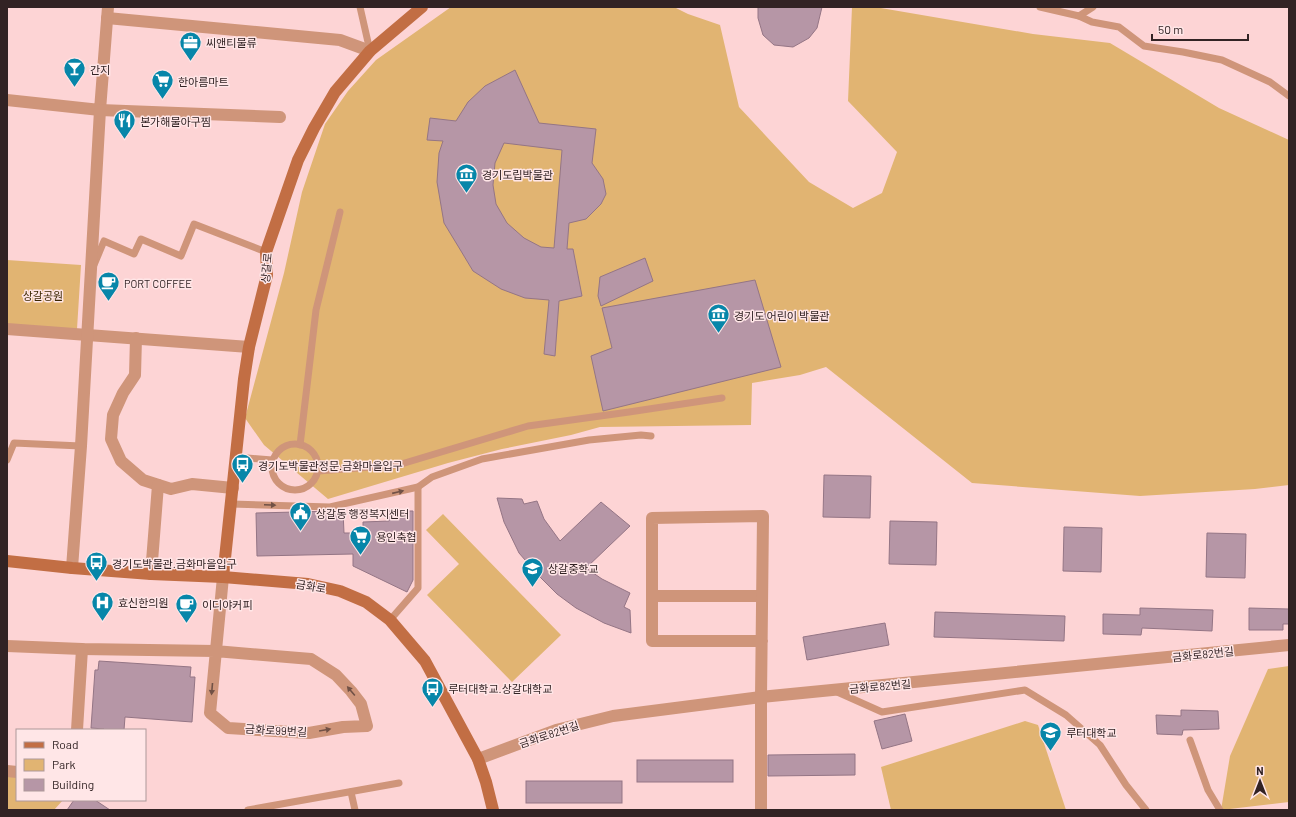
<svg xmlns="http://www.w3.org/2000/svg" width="1296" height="817" font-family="Barlow,'Noto Sans KR',sans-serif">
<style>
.green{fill:#e1b472}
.building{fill:#b696a6;stroke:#947585;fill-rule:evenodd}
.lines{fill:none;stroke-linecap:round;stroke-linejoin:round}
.lane{stroke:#cf957a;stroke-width:7}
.street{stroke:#cf957a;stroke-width:12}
.secondary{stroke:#c26e44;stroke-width:12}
.oneway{fill:#715146}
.labels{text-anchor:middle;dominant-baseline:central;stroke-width:3;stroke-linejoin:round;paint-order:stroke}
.poi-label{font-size:11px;fill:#322324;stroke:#ffe6e7;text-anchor:start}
.street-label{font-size:11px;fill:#322324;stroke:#ffe6e7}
.park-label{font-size:11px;fill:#3c2702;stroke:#ffe6e7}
</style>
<rect width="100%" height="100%" fill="#fdd4d5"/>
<g class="green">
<polygon points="451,7 674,7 688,14 720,25 739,107 809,182 853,208 882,193 897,152 848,101 852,7 875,7 1033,34 1110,43 1219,108 1289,140 1289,485 1255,489 1140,496 972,483 826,367 800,375 752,383 751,425 600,427 571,435 502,449 448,463 328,499 264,445 245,418 284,273 302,192 325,124 348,91 376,60"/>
<polygon points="7,260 81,265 77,329 7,325"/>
<polygon points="443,514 561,635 512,682 427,595 459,564 426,530"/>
<polygon points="1289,666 1289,802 1221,810 1230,756 1268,669"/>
<polygon points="1025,721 1038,725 1066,810 891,810 881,767"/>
<polygon points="7,776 17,777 17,800 63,800 54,810 7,810"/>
</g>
<g class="building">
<polygon points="758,7 822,7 817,28 809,38 793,47 774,45 763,35 758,18"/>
<path d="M515,70L539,123L596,129L592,163L603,179L606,194L601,204L586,219L569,223L567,249H573L582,296L559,301L555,356L544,354L549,300L525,298L501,289L473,271L461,251L444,223L437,182L439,153L443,141L427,140L430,118L456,121L468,102L485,86ZM504,143L562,150L554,248L541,247L524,238L507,223L496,204L493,185L495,163Z"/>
<polygon points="645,258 653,281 601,306 598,296 600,277"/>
<polygon points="755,280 781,367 603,411 591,356 612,348 602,308"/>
<polygon points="824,475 871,476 870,518 823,517"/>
<polygon points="497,498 522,499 524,504 537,501 544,519 560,541 601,502 630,526 586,568 602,579 630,593 624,607 630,610 631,633 604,623 576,608 557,594 538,575 519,553 504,522"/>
<polygon points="335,511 343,511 344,533 363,533 363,522 389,521 389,511 413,511 413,580 407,592 353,566 353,554 257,556 256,513"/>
<polygon points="890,521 937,522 936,565 889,564"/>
<polygon points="1064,527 1102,528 1101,572 1063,571"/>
<polygon points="1207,533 1246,534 1245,578 1206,577"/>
<polygon points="1140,608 1213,610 1212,631 1142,628 1141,635 1103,634 1103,614 1140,615"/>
<polygon points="1249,608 1289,609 1289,624 1283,624 1283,630 1249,630"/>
<polygon points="935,612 1065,616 1064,641 934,637"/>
<polygon points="885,623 889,645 807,660 803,637"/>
<polygon points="99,661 191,667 190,677 195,677 192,722 125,717 124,730 104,730 104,729 91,728 95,670 98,670"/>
<polygon points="1181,710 1218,711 1219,729 1183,730 1182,735 1157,734 1156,715 1181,716"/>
<polygon points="905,714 912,741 882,749 874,721"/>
<polygon points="855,754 855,775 768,776 768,755"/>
<rect x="637" y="760" width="96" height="22"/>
<rect x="526" y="781" width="96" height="22"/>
<polygon points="74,800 95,800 110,810 67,810"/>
</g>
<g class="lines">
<g class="lane">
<polyline points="360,7 370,51"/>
<polyline points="1040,7 1079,16 1093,7"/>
<polyline points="1079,16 1092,22 1119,27 1144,46 1183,52 1222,60 1270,82 1289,96"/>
<polyline points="94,265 104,241 134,254 141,239 181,256 194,224 266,252"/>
<circle cx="295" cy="467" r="23"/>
<polyline points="300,445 316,310 340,212"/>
<polyline points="236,457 272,460"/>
<polyline points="7,460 14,443 81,446"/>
<polyline points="318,471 398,465 528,426 629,412 722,398"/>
<polyline points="231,504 330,507 418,487 432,477 482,459 589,440 641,435 651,436"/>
<polyline points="390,620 418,588 418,487"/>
<polyline points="835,691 882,712 1025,690 1066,715 1100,745 1126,785 1146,810"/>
<polyline points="1190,740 1208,790 1220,810"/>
<polyline points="351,792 355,810"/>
<polyline points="248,810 399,783"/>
</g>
<g class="street">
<polyline points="107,18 340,40 370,51"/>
<polyline points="7,100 100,110 108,7"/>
<polyline points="7,329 249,347"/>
<polyline points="136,338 135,375 123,393 113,415 111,439 121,461 143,480 171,489 192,484 233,488"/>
<polyline points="72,568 81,446 100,110 280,117"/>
<polyline points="151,574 158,485"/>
<polyline points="652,596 762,596"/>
<polyline points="7,646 82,649 215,651 311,659 336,675 351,691 361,704 367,726 343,727 309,733 275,731 228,728 210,713 223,577"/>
<polyline points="77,730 82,649"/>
<polyline points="478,759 556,730 613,716 761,697 1289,645"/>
<polyline points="7,771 17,772"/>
<polyline points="761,810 761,697 763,516 652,518 652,641 762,641"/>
</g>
<g class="secondary">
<polyline points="7,561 72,568 151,574 223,577 308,584 340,591 366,602 390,620 425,661 478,759 486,782 493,810"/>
<polyline points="223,577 244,379 249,347 267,275 266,252 298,160 314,128 335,92 370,51 422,7"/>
</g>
</g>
<defs><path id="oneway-solid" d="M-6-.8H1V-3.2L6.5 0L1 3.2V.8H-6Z"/></defs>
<g class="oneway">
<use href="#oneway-solid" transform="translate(398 492) rotate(-13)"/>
<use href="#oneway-solid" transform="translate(270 505) rotate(2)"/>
<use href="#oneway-solid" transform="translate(212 689) rotate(95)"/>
<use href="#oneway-solid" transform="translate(351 691) rotate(-130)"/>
<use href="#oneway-solid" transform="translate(325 730) rotate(-10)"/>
</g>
<defs>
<symbol id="office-pin" viewBox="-11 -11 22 30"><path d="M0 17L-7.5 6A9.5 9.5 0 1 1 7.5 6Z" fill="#0786a9" stroke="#ffe6e7"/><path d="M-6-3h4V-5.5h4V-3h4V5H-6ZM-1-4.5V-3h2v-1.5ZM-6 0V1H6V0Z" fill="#fff"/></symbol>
<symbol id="bar-pin" viewBox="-11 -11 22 30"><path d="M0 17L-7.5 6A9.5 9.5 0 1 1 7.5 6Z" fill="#0786a9" stroke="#ffe6e7"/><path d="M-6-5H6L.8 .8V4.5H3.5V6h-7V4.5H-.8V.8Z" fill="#fff"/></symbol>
<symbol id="supermarket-pin" viewBox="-11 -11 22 30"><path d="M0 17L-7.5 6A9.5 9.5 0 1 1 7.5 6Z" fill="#0786a9" stroke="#ffe6e7"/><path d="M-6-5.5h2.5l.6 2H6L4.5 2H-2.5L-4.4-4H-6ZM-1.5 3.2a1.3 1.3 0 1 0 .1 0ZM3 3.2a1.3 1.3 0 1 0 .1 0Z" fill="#fff"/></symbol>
<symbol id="restaurant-pin" viewBox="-11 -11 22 30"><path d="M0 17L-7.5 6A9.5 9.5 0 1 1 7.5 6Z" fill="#0786a9" stroke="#ffe6e7"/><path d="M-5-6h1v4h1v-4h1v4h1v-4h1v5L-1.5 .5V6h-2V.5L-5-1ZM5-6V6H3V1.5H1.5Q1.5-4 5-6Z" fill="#fff"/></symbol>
<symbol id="museum-pin" viewBox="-11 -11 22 30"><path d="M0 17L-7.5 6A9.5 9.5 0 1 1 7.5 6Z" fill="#0786a9" stroke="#ffe6e7"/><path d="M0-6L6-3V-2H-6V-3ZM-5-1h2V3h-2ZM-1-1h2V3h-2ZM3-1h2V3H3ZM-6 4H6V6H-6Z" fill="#fff"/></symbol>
<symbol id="cafe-pin" viewBox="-11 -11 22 30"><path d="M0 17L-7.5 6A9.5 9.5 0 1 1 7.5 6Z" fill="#0786a9" stroke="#ffe6e7"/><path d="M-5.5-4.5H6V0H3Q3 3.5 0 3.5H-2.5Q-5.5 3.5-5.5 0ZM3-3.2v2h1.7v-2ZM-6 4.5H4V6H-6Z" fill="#fff"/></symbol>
<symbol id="bus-pin" viewBox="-11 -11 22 30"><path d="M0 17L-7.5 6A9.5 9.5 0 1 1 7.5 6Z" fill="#0786a9" stroke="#ffe6e7"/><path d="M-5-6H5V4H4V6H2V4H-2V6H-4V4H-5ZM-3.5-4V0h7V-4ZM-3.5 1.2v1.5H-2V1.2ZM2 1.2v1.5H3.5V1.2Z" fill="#fff"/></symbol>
<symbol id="civic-pin" viewBox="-11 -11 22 30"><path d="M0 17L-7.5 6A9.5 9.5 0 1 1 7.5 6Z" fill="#0786a9" stroke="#ffe6e7"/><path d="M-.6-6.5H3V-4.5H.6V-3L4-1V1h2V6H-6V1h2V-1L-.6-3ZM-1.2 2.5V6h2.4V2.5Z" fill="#fff"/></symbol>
<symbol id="school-pin" viewBox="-11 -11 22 30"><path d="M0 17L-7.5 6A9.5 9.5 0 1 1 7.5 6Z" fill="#0786a9" stroke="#ffe6e7"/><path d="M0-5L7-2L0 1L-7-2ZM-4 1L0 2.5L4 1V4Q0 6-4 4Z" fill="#fff"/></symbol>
<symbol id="hospital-pin" viewBox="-11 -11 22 30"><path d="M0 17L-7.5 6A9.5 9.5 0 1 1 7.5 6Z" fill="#0786a9" stroke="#ffe6e7"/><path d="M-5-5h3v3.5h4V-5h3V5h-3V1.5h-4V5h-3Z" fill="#fff"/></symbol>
<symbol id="university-pin" viewBox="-11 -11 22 30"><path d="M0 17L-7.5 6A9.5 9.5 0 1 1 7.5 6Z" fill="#0786a9" stroke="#ffe6e7"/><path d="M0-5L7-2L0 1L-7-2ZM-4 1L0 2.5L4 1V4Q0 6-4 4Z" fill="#fff"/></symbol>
</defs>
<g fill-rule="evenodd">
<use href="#office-pin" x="178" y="30" width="25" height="34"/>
<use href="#bar-pin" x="62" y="56" width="25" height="34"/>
<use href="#supermarket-pin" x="150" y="68" width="25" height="34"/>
<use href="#restaurant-pin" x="112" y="108" width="25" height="34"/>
<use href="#museum-pin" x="454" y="162" width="25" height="34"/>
<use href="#cafe-pin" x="96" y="270" width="25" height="34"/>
<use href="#museum-pin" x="706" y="302" width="25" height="34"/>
<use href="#bus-pin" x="230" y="452" width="25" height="34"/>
<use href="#civic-pin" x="288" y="500" width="25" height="34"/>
<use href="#supermarket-pin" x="348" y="524" width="25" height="34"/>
<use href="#bus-pin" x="84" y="550" width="25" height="34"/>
<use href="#school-pin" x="520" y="556" width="25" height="34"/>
<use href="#hospital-pin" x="90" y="590" width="25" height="34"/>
<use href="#cafe-pin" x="174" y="592" width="25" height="34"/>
<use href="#bus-pin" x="420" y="676" width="25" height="34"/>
<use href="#university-pin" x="1038" y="720" width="25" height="34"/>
</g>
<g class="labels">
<g class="poi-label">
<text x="206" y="42">씨앤티물류</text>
<text x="90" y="69">간지</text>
<text x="178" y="81">한아름마트</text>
<text x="140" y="121">본가해물아구찜</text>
<text x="482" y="174">경기도립박물관</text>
<text x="124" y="283">PORT COFFEE</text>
<text x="734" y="315">경기도 어린이 박물관</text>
<text x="258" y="465">경기도박물관정문.금화마을입구</text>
<text x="316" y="513">상갈동 행정복지센터</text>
<text x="376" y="536">용인축협</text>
<text x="112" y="563">경기도박물관.금화마을입구</text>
<text x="548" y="568">상갈중학교</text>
<text x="118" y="602">효신한의원</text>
<text x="202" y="604">이디야커피</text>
<text x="448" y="688">루터대학교.상갈대학교</text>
<text x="1066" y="732">루터대학교</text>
</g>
<g class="street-label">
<text transform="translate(266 268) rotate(-85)">상갈로</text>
<text transform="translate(311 586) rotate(10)">금화로</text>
<text transform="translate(1203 654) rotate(-6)">금화로82번길</text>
<text transform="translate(880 686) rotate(-5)">금화로82번길</text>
<text transform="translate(276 730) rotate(3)">금화로99번길</text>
<text transform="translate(549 734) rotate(-18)">금화로82번길</text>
</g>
<g class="park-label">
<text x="43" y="295">상갈공원</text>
</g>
</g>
<rect width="1296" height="817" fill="none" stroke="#322324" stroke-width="16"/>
<rect x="16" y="729" width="130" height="72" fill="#ffe6e7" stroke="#ad9899"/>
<rect x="24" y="742" width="20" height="6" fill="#c26e44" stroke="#ad9899"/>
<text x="52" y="749" font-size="12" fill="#322324">Road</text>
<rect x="24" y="759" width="20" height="12" fill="#e1b472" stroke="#ad9899"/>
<text x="52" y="769" font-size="12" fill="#322324">Park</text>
<rect x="24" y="779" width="20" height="12" fill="#b696a6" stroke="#ad9899"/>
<text x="52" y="789" font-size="12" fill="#322324">Building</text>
<g transform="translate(1260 781)" stroke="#ffe6e7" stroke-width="3" paint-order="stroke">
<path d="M0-3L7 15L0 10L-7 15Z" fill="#322324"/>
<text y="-6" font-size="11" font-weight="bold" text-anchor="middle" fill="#322324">N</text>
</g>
<path d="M1152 34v6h96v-6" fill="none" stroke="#322324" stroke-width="2"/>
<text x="1158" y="34" font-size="12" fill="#322324" stroke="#ffe6e7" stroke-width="3" paint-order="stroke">50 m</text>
</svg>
